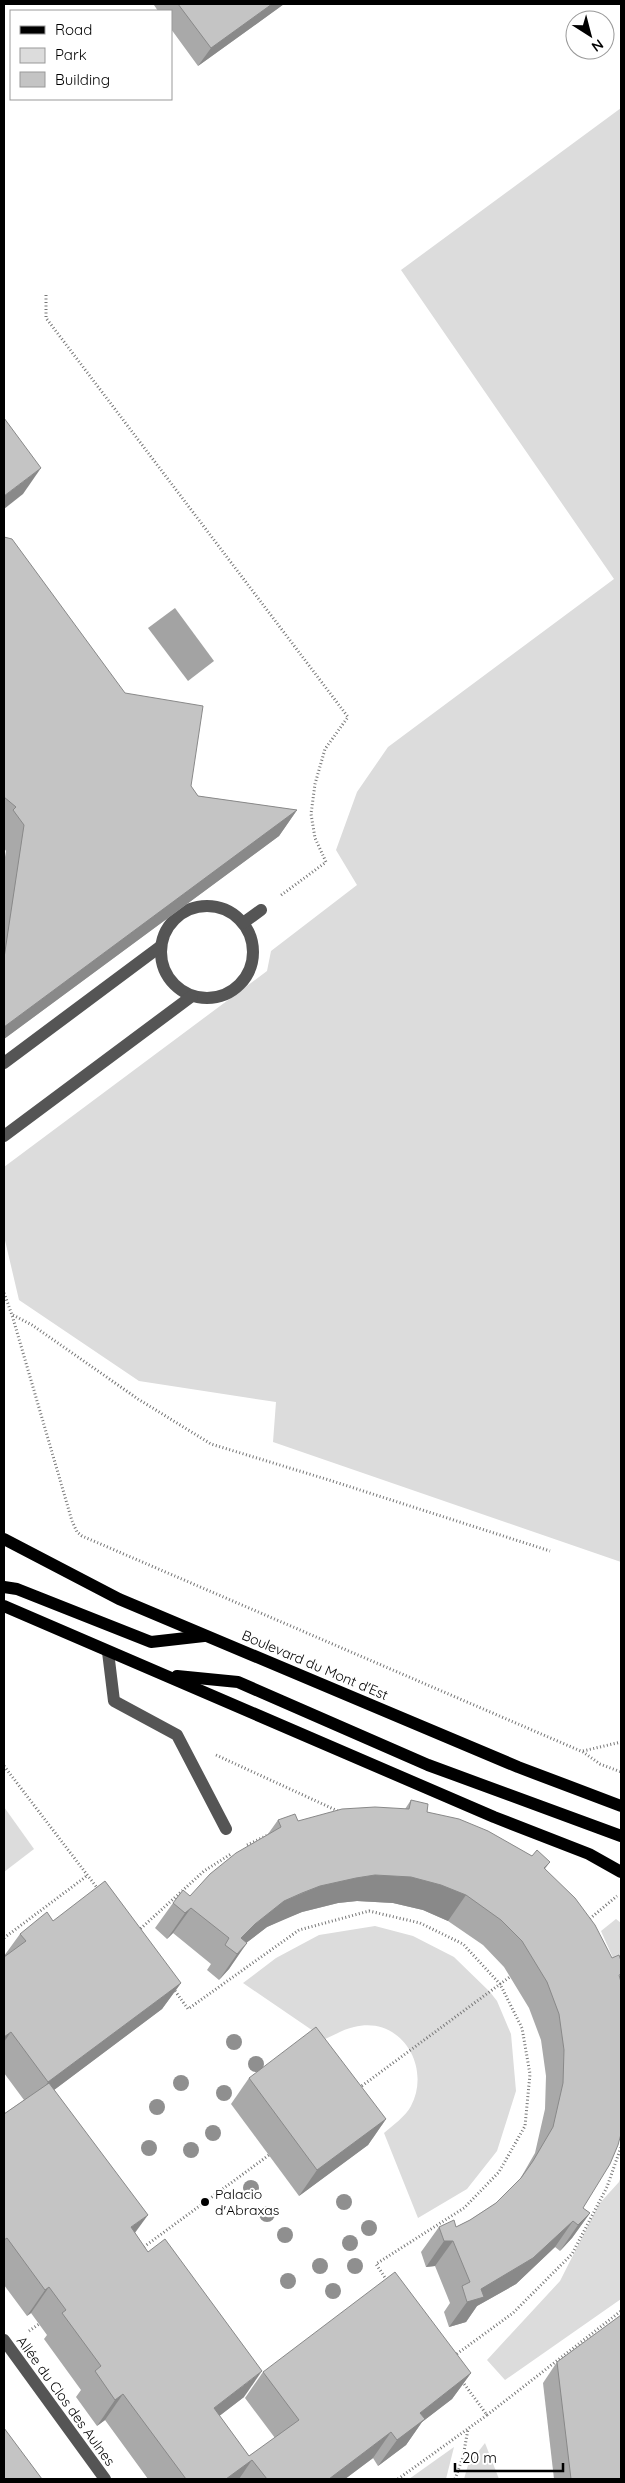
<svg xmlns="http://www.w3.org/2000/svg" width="625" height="2483" font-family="Quicksand,sans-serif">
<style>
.green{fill:#dcdcdc}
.water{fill:#a3a3a3}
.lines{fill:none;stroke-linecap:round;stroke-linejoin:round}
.path{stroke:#777;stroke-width:3;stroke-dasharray:1 2.5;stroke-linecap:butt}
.minor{stroke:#555;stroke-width:12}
.major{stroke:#000;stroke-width:12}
.tree{fill:#8f8f8f}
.wall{fill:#a9a9a9}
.shaded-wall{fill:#898989}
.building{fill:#c4c4c4;stroke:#898989}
.poi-dot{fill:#000;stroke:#fff;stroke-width:2}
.labels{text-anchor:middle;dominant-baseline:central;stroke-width:4.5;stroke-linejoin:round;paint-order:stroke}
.street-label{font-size:14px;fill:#000;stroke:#fff}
.poi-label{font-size:14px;fill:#000;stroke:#fff;text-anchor:start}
</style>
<rect width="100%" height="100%" fill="#fff"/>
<g class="green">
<polygon points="621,108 621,1562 273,1442 276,1402 139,1381 19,1300 4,1236 4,1167 267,971 271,951 357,885 336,850 357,792 388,747 614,579 401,270"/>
<polygon points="4,1807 34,1849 4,1872"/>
<polygon points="616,1919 621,1923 621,1976 601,1931"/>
<path d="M375,1926L413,1936L454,1957L490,1992L497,2001L511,2034L516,2091L497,2151L467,2189L418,2218L384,2133C392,2126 406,2116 411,2106C432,2066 400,2015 354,2027C344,2029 335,2035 325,2039L243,1983L276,1958L319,1935Z"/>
<polygon points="621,2176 621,2299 505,2380 487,2360 560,2281 599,2204 619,2182"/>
<polygon points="485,2443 499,2479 464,2479 468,2465"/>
<polygon points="454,2447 446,2479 409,2479"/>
</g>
<polygon class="water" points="175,608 214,661 188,681 148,628"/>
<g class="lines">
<g class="path">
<polyline points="46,295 46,318 348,717 325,749 315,784 311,814 315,838 326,862 280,896"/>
<polyline points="4,1293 12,1315 72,1521 77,1532 82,1536 583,1752 600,1764 621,1772"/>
<polyline points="13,1315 32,1325 138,1399 211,1444 329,1480 550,1551"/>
<polyline points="583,1751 621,1742"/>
<polyline points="216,1755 340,1812"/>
<polyline points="4,1766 98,1889"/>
<polyline points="247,1845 270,1834"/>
<polyline points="587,1921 617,1896"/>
<polyline points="138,1931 204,1871 231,1854"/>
<polyline points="4,1938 88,1875"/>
<polyline points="173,1988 188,2009 299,1930 369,1911 420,1923 463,1944 500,1984 522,2028 530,2074 525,2126 499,2172 464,2208 376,2264 388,2282"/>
<polyline points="359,2088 511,1976"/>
<polyline points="141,2249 269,2155"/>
<polyline points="29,2331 39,2324"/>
<polyline points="454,2356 513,2313 572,2254 607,2187 621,2147"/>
<polyline points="487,2415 621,2311"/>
<polyline points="398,2479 487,2415 462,2381"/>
<polyline points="455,2479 463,2457 468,2429"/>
</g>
<g class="minor">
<circle cx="207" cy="952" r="46"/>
<polyline points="243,923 261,910"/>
<polyline points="4,1063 161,946"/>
<polyline points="4,1136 192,996"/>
<polyline points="108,1652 114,1701 177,1735 226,1829"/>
<polyline points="4,2340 105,2479"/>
</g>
<g class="major">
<polyline points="4,1539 119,1599 518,1767 621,1806"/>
<polyline points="4,1587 17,1589 151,1642 204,1636"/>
<polyline points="4,1606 494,1817 589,1854 621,1872"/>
<polyline points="177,1676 238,1682 428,1765 621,1836"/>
</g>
</g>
<g class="tree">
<circle cx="234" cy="2042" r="8"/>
<circle cx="256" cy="2064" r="8"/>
<circle cx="181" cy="2083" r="8"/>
<circle cx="224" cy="2093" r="8"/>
<circle cx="157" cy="2107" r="8"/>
<circle cx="213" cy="2133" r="8"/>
<circle cx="149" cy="2148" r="8"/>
<circle cx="191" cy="2150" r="8"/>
<circle cx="251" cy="2188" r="8"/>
<circle cx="344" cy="2202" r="8"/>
<circle cx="267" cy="2214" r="8"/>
<circle cx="369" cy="2228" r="8"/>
<circle cx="285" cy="2235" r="8"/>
<circle cx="350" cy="2243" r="8"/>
<circle cx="320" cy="2266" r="8"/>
<circle cx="355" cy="2266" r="8"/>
<circle cx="288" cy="2281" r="8"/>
<circle cx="333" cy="2291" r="8"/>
</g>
<g class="wall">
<polygon points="155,4 284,4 198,66 171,29 171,11 158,11 154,5"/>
<polygon points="4,537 198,796 297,810 279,836 4,1039 4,863 6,851 4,848"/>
<polygon points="411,1800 427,1812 532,1856 550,1862 545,1869 620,1979 583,2208 590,2213 572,2238 560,2251 555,2247 516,2284 477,2306 466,2322 449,2327 444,2312 450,2303 435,2266 426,2267 421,2252 439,2227 456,2227 470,2220 496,2203 520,2179 535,2153 545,2109 546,2076 541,2040 529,2008 504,1967 483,1945 448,1921 423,1910 393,1903 357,1901 338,1903 302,1912 284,1919 267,1927 246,1943 229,1969 219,1980 207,1970 211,1964 173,1933 167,1939 155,1928 173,1903 190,1896 268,1834 278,1820 298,1821 405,1809"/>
<polygon points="53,1921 181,1983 162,2009 54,2090 135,2233 244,2397 219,2416 249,2456 275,2438 245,2398 263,2372 471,2373 452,2399 422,2422 406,2445 378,2466 373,2458 345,2479 148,2479 105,2420 97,2426 76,2397 81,2390 44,2339 47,2335 31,2313 27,2316 4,2285 4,2114 24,2100 4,2073 4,1956 20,1934"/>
<polygon points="249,2078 386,2119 368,2145 299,2196 231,2104"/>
<polygon points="557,2362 621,2479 554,2479 543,2383"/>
</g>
<g class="shaded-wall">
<polygon points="272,4 284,4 198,66 211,48"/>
<polygon points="41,468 23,494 4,509 4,496"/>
<polygon points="297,810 279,836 4,1039 4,1027"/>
<polygon points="375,1875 411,1877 441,1885 466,1895 448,1921 423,1910 393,1903 357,1901 338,1903 302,1912 267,1927 237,1950 241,1938 255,1924 284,1901 320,1886 356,1878"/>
<polygon points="191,1908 173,1933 167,1939 185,1913"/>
<polygon points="247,1943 229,1969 219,1980 237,1954"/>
<polygon points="181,1983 162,2009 30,2108 48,2082"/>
<polygon points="11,2032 4,2042 4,2037"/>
<polygon points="386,2119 368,2145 299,2196 317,2170"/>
<polygon points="590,2213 572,2238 560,2251 578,2225"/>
<polygon points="148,2215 129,2241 131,2227"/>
<polygon points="573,2221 555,2247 516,2284 477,2306 466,2322 449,2327 467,2302 481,2289"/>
<polygon points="444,2241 453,2241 435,2266 426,2267"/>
<polygon points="49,2287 31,2313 27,2316 45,2290"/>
<polygon points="262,2371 244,2397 196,2434 214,2408"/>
<polygon points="471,2373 452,2399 422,2422 406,2445 378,2466 397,2440 420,2413"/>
<polygon points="123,2394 105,2420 97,2426 115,2400"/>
<polygon points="391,2432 373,2458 345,2479 329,2479"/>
<polygon points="252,2460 239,2479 226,2479"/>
</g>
<g class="building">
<polygon points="178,4 272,4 211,48"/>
<polygon points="4,418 41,468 4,496"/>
<polygon points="4,537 12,539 125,693 203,706 191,786 198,796 297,810 4,1027 4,958 24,825 13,810 16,807 4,797"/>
<polygon points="411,1800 428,1804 427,1812 459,1819 488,1831 532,1856 537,1850 550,1862 544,1868 575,1898 595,1925 612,1958 619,1955 621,1961 621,1974 619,1975 621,1982 621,2134 618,2145 610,2164 583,2208 590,2213 578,2225 573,2221 533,2258 481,2289 484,2297 467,2302 462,2286 470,2282 453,2241 444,2241 439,2227 454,2220 456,2227 470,2220 496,2203 521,2178 533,2161 553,2127 563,2083 564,2050 559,2014 547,1982 522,1941 501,1920 466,1895 441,1885 411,1877 375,1875 356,1878 320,1886 302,1893 284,1901 255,1924 241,1938 247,1943 237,1954 225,1945 229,1938 191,1908 185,1913 173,1903 183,1890 190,1896 210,1874 236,1853 281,1827 278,1820 295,1814 298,1821 342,1809 375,1807 409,1809"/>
<polygon points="105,1881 181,1983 48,2082 11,2032 4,2037 4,1957 26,1941 20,1934 47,1912 53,1921"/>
<polygon points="316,2027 386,2119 317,2170 249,2078"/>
<polygon points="49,2083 148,2215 131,2227 148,2252 165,2239 262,2371 214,2408 249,2456 299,2420 263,2372 395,2272 471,2373 420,2413 425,2419 397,2440 391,2432 329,2479 267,2479 252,2460 226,2479 186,2479 123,2394 115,2400 95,2371 101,2366 62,2313 66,2310 49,2287 45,2290 7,2238 4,2240 4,2114"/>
<polygon points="621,2315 621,2479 571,2479 557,2362"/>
<polygon points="4,2428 42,2479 4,2479"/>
</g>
<circle class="poi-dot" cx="205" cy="2202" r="5"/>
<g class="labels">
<g class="street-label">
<text transform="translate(315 1665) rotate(23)">Boulevard du Mont d'Est</text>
<text transform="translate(66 2401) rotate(54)">Allée du Clos des Aulnes</text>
</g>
<g class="poi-label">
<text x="215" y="2194">Palacio<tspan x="215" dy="16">d'Abraxas</tspan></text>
</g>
</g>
<rect width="625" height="2483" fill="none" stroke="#000000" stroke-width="10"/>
<rect x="10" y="10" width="162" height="90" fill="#ffffff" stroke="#999999"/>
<rect x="20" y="26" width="25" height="8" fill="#000000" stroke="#999999"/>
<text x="55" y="35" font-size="15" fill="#000000">Road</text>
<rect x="20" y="48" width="25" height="15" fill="#dcdcdc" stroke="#999999"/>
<text x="55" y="60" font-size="15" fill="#000000">Park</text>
<rect x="20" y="72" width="25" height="15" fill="#c4c4c4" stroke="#999999"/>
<text x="55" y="85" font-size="15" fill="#000000">Building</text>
<g transform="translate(590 35) rotate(144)"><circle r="24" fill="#ffffff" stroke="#999999"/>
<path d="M0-4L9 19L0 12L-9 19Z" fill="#000000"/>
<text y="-8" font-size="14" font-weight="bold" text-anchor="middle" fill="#000000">N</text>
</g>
<path d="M455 2463v8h108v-8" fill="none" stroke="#000000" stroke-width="2.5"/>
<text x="462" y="2463" font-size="15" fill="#000000" stroke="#ffffff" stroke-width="4" paint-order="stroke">20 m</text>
</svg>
